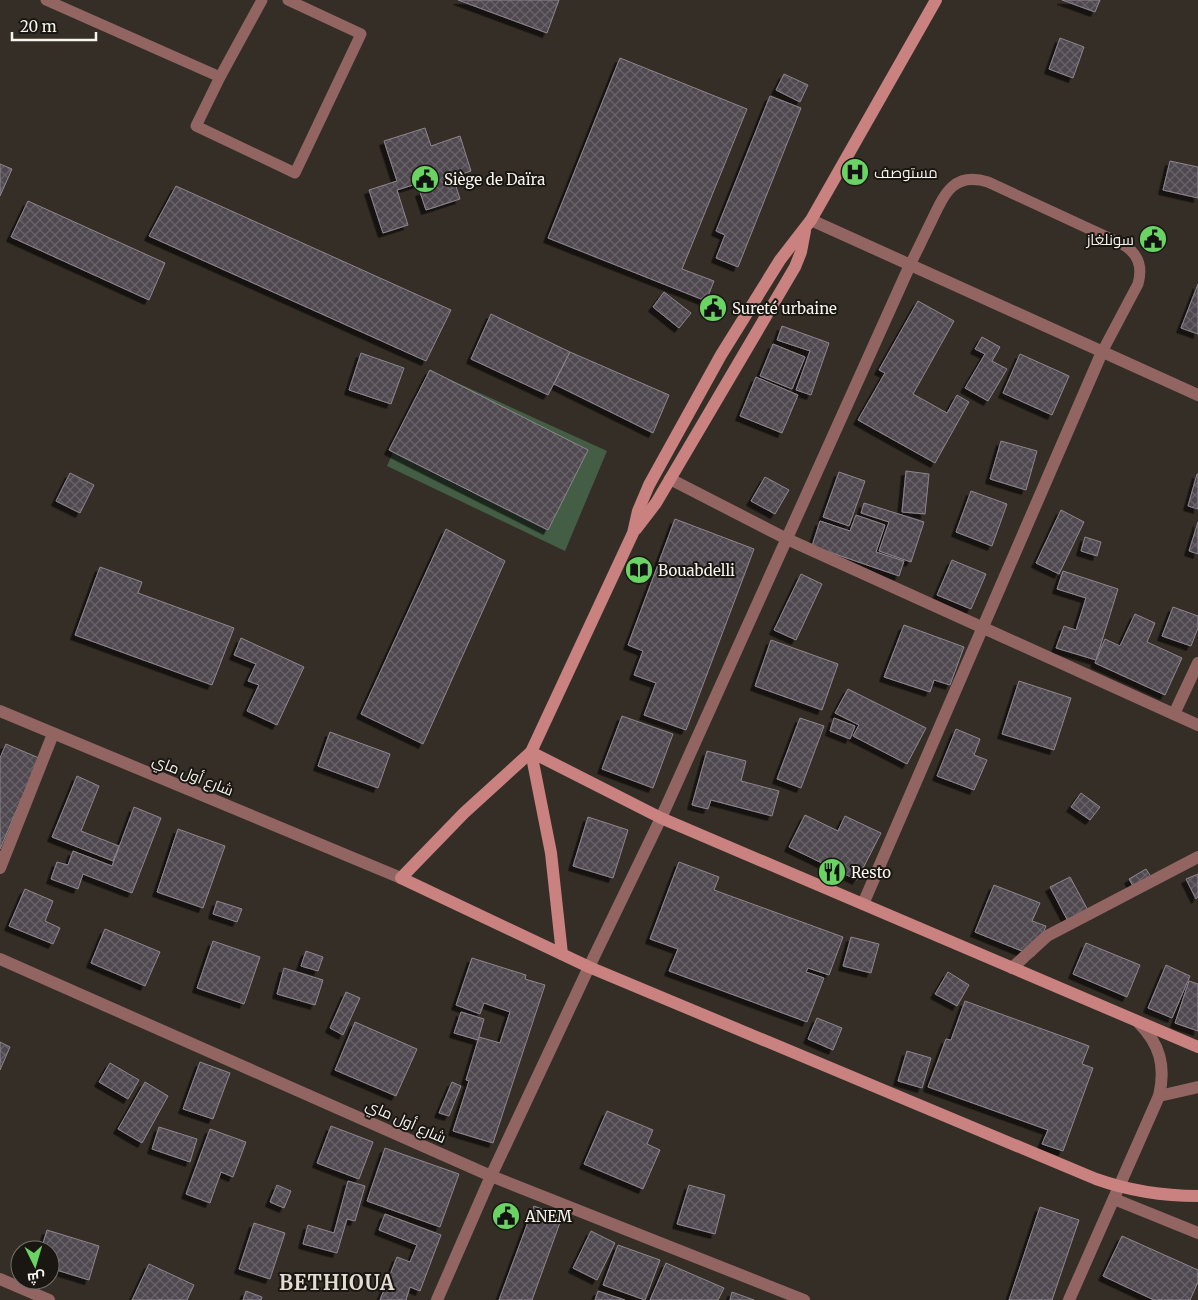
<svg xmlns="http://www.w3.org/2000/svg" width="1198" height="1300" font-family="Merriweather,Cairo,serif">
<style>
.green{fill:#445e45}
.building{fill:url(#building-cross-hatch);stroke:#8e858f;filter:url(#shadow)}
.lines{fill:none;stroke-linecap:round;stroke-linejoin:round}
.service{stroke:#926563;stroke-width:11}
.minor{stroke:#926563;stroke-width:12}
.tertiary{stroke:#926563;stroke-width:12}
.secondary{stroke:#c9827f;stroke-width:12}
.labels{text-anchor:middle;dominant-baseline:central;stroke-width:4;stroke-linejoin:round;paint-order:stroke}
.poi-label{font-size:15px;fill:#f7f3ed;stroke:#1a1713;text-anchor:start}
.street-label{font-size:15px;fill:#f7f3ed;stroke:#1a1713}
.district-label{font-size:20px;font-weight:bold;letter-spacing:1px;fill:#e4dbd1;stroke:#1a1713}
</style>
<defs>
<pattern id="building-cross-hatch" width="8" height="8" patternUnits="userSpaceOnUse" patternTransform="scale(1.25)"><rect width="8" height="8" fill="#4f4850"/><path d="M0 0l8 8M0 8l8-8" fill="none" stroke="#69636a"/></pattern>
<filter id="shadow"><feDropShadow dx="-4.5" dy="4.5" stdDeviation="0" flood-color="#0009"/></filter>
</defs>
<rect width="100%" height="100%" fill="#352e26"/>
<polygon class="green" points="429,370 607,451 565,551 387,466"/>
<g class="building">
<polygon points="458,0 559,0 547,33"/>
<polygon points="1062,0 1100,0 1095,12"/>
<polygon points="1060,38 1084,47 1073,78 1049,69"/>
<polygon points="620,58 747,109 682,269 714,281 706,301 548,238"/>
<polygon points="784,74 808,85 800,102 776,90"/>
<polygon points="770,96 801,108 738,267 716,258 725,235 716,231"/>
<polygon points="425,128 431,146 460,136 471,171 453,177 460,199 426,210 420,192 429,188 426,181 397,190 408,225 383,233 369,190 397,181 384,141"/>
<polygon points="1170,161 1198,167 1198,198 1163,190"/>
<polygon points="0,164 12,169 0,196"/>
<polygon points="176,186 451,310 426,361 149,236"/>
<polygon points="28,201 165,263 149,300 11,237"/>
<polygon points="1198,284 1198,334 1181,328"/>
<polygon points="664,292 691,313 679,328 653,307"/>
<polygon points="918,301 954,321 913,394 947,413 957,395 969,402 935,463 858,420 885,373 879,370"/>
<polygon points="491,314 570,352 548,395 471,359"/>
<polygon points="782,326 829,343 811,395 796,390 810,351 777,340"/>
<polygon points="982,337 1000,347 992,361 1007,369 988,401 965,388 985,354 975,349"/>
<polygon points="773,344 805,357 792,389 760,376"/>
<polygon points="570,352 669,395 653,433 554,384"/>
<polygon points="361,353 404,368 391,404 349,390"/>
<polygon points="1020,354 1069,376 1052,415 1003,393"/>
<polygon points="430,370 588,450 548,530 389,450"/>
<polygon points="756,377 798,395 782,433 740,416"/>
<polygon points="1001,441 1037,451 1026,490 990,479"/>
<polygon points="906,471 929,474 925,514 902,512"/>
<polygon points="839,472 865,481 849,526 823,517"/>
<polygon points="70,473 94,485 80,513 56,501"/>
<polygon points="1197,474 1198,474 1198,509 1188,506"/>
<polygon points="765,477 789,490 775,514 751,501"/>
<polygon points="971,491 1007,504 992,546 956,532"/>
<polygon points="864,503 924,522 911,562 879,551 889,522 861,513"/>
<polygon points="1061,510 1084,522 1059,574 1036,563"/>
<polygon points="856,515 885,525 876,552 904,561 899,576 812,546 820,521 850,531"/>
<polygon points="675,519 754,549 686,730 644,715 656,683 634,675 643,651 628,645"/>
<polygon points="1198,522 1198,554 1189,551"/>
<polygon points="446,529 505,561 423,744 361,714"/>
<polygon points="1085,537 1101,542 1097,556 1081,551"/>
<polygon points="952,560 986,574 971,609 937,595"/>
<polygon points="100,567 142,582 138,593 234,628 212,685 75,635"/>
<polygon points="1063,571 1118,589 1096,660 1056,648 1064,626 1076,630 1086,598 1057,589"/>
<polygon points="801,574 822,584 796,640 774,630"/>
<polygon points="1173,607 1198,616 1198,628 1191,646 1162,636"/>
<polygon points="1135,614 1155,623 1147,642 1182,658 1165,695 1095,663 1105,639 1120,646"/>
<polygon points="904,625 964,647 950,685 934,680 930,692 884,677"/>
<polygon points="241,638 304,667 277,725 247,711 259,685 248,681 256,664 234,655"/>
<polygon points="771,640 838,664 822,710 755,686"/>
<polygon points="1019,681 1071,698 1054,750 1002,734"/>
<polygon points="848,689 926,728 907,764 853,736 859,725 835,713"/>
<polygon points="622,716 673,734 653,788 602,769"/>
<polygon points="800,718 824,726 801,788 777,779"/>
<polygon points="834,718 855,726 850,739 830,731"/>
<polygon points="956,729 980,739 974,755 987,760 974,790 937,776"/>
<polygon points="330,732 390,754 378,788 318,766"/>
<polygon points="6,744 39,758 0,849 0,758"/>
<polygon points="707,751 746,761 741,781 779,791 772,816 711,800 708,809 692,805"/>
<polygon points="77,776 99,786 81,831 119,846 113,861 52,837"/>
<polygon points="1081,793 1100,807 1090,820 1071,807"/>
<polygon points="134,807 161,818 132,893 83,874 78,889 51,879 57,862 68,865 73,851 112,866"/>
<polygon points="805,815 838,831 845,816 881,833 857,880 789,847"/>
<polygon points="588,817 628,830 613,878 573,866"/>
<polygon points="178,829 225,846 203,908 157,892"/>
<polygon points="679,862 719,877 714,890 843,937 829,975 808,968 806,972 824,978 807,1022 669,971 678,949 650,939"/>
<polygon points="1146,869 1155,883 1137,893 1129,879"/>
<polygon points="1198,874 1198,897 1196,899 1186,879"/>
<polygon points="1070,877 1090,914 1070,925 1050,887"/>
<polygon points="994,885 1040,903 1032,921 1046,926 1034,956 975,932"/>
<polygon points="25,889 53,901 45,921 60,928 53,944 9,926"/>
<polygon points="217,901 242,909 237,922 213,914"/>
<polygon points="105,929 160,952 145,986 91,963"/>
<polygon points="851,937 879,944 871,973 843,966"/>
<polygon points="213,941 260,957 244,1004 197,988"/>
<polygon points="1086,943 1140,965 1127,997 1073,974"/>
<polygon points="306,951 323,957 318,971 301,966"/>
<polygon points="472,958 526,975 525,979 545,985 493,1143 453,1131 469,1081 466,1080 479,1037 500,1043 510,1012 484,1003 480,1014 456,1005"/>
<polygon points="1166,965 1190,976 1172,1018 1148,1008"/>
<polygon points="284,968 323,980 315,1005 277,994"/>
<polygon points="948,972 969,985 957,1006 935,994"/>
<polygon points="1189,981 1198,984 1198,1031 1175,1023"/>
<polygon points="346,992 360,998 343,1035 330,1028"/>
<polygon points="965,1001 1089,1046 1082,1064 1093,1068 1063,1151 1042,1144 1048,1130 928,1087 946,1039 951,1040"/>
<polygon points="461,1012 484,1019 478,1040 454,1033"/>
<polygon points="817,1018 842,1028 833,1050 808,1039"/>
<polygon points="355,1022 417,1049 396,1096 335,1070"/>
<polygon points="0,1042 10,1047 0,1070"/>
<polygon points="907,1051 931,1058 922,1088 898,1081"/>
<polygon points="200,1062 230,1073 213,1119 183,1109"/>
<polygon points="110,1063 139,1080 128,1099 99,1082"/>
<polygon points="145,1082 168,1096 142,1143 118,1129"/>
<polygon points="452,1082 461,1086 449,1116 439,1113"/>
<polygon points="607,1111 653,1130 647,1144 660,1150 643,1189 584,1164"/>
<polygon points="331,1126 373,1142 359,1179 317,1163"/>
<polygon points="159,1127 197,1139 190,1162 152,1149"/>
<polygon points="210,1129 246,1142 233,1177 221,1172 210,1203 186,1194"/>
<polygon points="385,1148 459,1174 440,1227 367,1201"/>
<polygon points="348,1181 365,1186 355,1221 347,1219 337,1253 303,1244 308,1225 334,1233"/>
<polygon points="277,1185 291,1191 284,1208 270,1202"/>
<polygon points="689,1185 725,1195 715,1234 677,1224"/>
<polygon points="534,1206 562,1217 532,1300 499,1300"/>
<polygon points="1040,1207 1079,1220 1052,1300 1009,1300"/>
<polygon points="385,1214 441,1235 420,1291 410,1287 406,1300 380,1300 397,1257 410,1262 417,1245 379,1230"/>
<polygon points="254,1223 285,1233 270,1279 239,1269"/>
<polygon points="47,1230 99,1246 89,1280 50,1268 50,1250 41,1250"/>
<polygon points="591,1231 615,1243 597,1280 573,1268"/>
<polygon points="1122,1236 1198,1270 1198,1282 1190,1300 1154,1300 1103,1276"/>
<polygon points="618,1245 660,1260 645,1300 603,1285"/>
<polygon points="666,1263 724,1288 718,1300 650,1300"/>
<polygon points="149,1264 194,1285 187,1300 132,1300"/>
<polygon points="246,1291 262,1297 261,1300 243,1300"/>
<polygon points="598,1291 625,1300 595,1300"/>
<polygon points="732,1292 754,1300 730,1300"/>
</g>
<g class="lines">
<g class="service">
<polyline points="46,0 220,77"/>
<polyline points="262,0 220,77 196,126 295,173 361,34 288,0"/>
<path d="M910,265C917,251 924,236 931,222C944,195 953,171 988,182L1122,244C1138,253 1143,266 1138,284L1102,352"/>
</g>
<g class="minor">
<polyline points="811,220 1198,395"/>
<polyline points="670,479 787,539 1198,725"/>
<polyline points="0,711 401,878"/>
<polyline points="1174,714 1198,663"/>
<polyline points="0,868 53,734"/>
<polyline points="863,904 1102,352"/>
<polyline points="0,959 491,1176 804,1300"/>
<polyline points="589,967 661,818 910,265"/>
<polyline points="1012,968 1047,936 1198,857"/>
<polyline points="1159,1096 1198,1087"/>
<polyline points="1114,1199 1198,1233"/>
<polyline points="0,1279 49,1300"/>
<path d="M1069,1300L1159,1096C1166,1066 1160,1044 1138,1022"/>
</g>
<polyline class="tertiary" points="437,1300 491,1176 589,967"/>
<g class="secondary">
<path d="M936,0L811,220L780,260L721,355L649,485L638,511L633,533L531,752L464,813L401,878L589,967L1096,1179C1130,1191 1162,1196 1198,1196"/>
<polyline points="636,529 656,503 795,267 801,252 805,231"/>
<polyline points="531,752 661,818 1198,1047"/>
<polyline points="531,752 551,853 562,954"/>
</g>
</g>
<defs>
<symbol id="hospital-disc" viewBox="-11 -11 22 22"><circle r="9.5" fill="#6bd363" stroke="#1a1713"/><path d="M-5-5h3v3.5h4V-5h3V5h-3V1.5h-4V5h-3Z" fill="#111"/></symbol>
<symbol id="civic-disc" viewBox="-11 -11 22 22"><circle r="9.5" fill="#6bd363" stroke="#1a1713"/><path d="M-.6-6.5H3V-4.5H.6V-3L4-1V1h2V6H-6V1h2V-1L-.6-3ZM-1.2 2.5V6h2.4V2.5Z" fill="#111"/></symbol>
<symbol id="library-disc" viewBox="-11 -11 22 22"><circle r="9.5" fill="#6bd363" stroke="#1a1713"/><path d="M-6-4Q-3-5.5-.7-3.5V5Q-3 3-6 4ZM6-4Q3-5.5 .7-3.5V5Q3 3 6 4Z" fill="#111"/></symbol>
<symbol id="restaurant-disc" viewBox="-11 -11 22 22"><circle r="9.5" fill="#6bd363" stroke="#1a1713"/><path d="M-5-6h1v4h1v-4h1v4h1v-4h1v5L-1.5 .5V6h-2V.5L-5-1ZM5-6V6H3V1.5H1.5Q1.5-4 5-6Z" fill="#111"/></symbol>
</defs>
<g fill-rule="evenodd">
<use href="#hospital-disc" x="839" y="156" width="32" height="32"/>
<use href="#civic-disc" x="409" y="163" width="32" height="32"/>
<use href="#civic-disc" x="1137" y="223" width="32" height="32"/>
<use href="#civic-disc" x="697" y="292" width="32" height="32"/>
<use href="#library-disc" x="623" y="554" width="32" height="32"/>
<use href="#restaurant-disc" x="816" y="856" width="32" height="32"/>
<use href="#civic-disc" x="490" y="1200" width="32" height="32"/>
</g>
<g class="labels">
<g class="poi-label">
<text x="874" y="172">مستوصف</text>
<text x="444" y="179">Siège de Daïra</text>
<text x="1134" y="239" text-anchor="end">سونلغاز</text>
<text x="732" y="308">Sureté urbaine</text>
<text x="658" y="570">Bouabdelli</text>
<text x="851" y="872">Resto</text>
<text x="525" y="1216">ANEM</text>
</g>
<g class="street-label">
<text transform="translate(193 775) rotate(22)">شارع أول ماي</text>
<text transform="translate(406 1121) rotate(24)">شارع أول ماي</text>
</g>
<g class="district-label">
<text x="337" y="1282">BETHIOUA</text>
</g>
</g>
<g transform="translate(35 1265) rotate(175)"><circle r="24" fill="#1a1713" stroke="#726f6a"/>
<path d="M0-4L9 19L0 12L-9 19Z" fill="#6bd363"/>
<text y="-8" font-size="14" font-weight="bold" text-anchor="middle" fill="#f7f3ed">ش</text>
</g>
<path d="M12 32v8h84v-8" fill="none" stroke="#f7f3ed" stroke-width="2.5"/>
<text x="20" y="32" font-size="15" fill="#f7f3ed" stroke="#1a1713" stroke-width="4" paint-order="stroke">20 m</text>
</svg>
